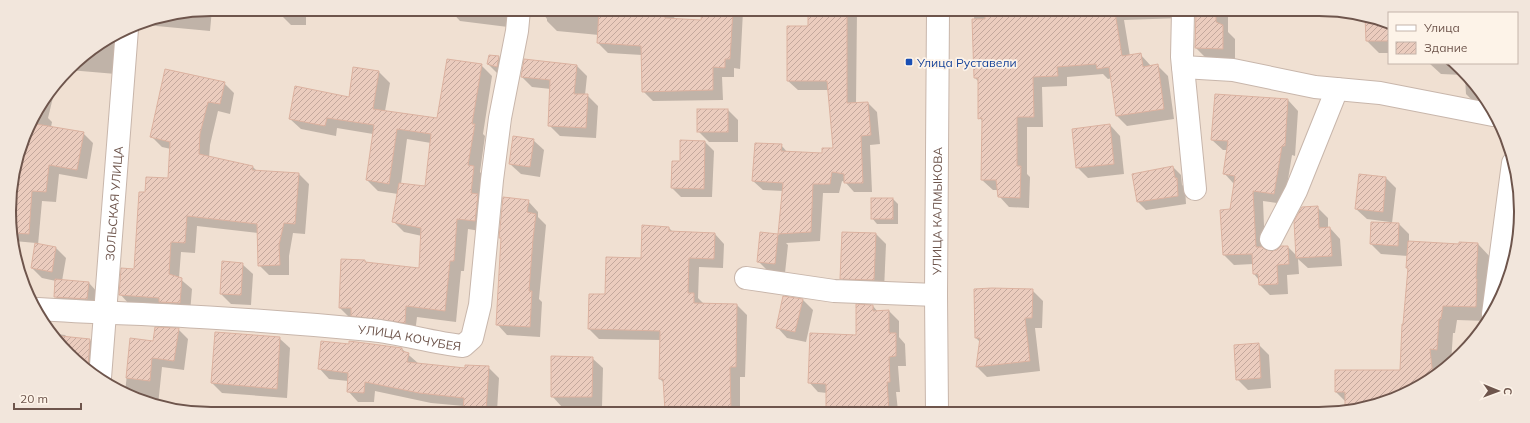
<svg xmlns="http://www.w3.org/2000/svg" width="1530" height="423" font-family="Mulish,sans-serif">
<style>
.residential{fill:#f0e0d2}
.shadow{fill:#0003;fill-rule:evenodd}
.building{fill:url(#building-hatch);stroke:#dcb2a0}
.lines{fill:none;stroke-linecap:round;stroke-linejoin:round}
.minor-casing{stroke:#c8b6ab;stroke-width:24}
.minor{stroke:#fff;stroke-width:22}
.transit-dot{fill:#1a4fb4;stroke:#fdf3e8;stroke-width:1.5}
.labels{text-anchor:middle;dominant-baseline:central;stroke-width:3.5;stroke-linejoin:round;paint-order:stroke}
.transit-label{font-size:12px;fill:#164399;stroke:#fdf3e8;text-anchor:start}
.street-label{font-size:12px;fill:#6e554c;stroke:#fdf3e8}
.rim{fill:none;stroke:#6e554c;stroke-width:2}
</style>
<defs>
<pattern id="building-hatch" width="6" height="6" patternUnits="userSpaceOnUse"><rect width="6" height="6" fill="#ebccbe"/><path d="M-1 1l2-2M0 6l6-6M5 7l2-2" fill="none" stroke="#c3a89d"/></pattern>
</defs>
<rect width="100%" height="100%" fill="#f9efe3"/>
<polygon class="residential" points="212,9 1358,13 1389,26 1389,63 1451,63 1487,99 1517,172 1517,251 1494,313 1452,364 1396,398 1345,412 172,410 110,387 51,335 16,264 9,198 30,122 78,59 134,24"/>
<g class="shadow">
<polygon points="212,9 210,31 135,24"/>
<polygon points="280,9 306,9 306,25 291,25 280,14"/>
<polygon points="450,10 520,10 516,28 460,21"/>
<polygon points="544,10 675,11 674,20 702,21 703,11 743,11 740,69 734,68 734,77 722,77 723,100 653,101 643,91 642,55 608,53 598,43 599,35 557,31 547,21 547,19 544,15"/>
<polygon points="809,11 857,11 856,104 868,103 877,112 880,144 870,145 872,192 854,192 845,182 842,181 839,193 823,193 820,241 786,243 788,245 785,273 769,272 758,261 761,233 779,235 783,191 763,190 753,181 781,145 788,153 823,154 834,149 829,90 798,90 788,81 810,27"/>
<polygon points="974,12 1186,12 1182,18 1124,20 1130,56 1140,54 1151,66 1157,65 1168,76 1174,119 1127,126 1117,116 1112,78 1108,79 1103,74 1067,77 1067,86 1042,87 1043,127 1027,127 1027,174 1030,177 1029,208 1009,207 999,196 998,190 993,190 982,180 983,121 979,118 979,82 975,78"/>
<polygon points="1196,12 1228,12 1228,32 1235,39 1235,61 1208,60 1196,48"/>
<polygon points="1366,16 1389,26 1389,53 1379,53 1367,41"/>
<polygon points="119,34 116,74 69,70 78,59"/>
<polygon points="490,56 499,57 509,68 498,74 488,64"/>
<polygon points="1429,63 1451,63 1463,75 1441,74"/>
<path d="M481,65L492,76L483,134L485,136L480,172L485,178L486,232L468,229L464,271H461L456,322L417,317L415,333L351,319L340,308L365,261L368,264L420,269L422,236L404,232L393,221L398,194L378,191L367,180L373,134L337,128L336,136L301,129L290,119L349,98L354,68L379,72L390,83L385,111L438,119ZM407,139L431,143L426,188L401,184Z"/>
<polygon points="577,66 587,76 585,95 587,95 598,106 596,138 560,136 549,125 551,89 532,87 522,77"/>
<polygon points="1465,77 1487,99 1489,105 1478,106 1466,94"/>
<polygon points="224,83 234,93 230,114 218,111 210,145 209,158 253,167 257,171 299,174 309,184 305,234 293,233 289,256 289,275 269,275 259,265 258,233 197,226 195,253 181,252 179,278 192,289 190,313 130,305 120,294 135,270 146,194 169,179 171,149 162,147 152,137"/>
<polygon points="55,89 48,118 52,122 51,127 83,133 93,143 87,179 59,174 56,202 42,201 38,245 56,248 66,258 62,281 89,283 99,294 97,309 65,307 55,296 56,281 42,278 32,268 36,243 14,241 9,198 30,122"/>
<polygon points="1288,100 1298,111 1295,156 1292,155 1284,204 1263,201 1265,251 1272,252 1288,247 1297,256 1317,207 1328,218 1328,229 1330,228 1340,239 1342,266 1308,268 1298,259 1299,274 1287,275 1288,294 1270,295 1260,285 1259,280 1254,274 1253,264 1234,265 1224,255 1221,211 1231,210 1234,184 1224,173 1227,150 1223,150 1212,140"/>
<polygon points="728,110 738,120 738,142 709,142 698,131"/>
<polygon points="1110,125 1120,136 1124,174 1088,178 1077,167"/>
<polygon points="533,140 544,150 540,177 521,174 510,164"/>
<polygon points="705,142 714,151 712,197 681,197 672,188 681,162"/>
<polygon points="1173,167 1181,175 1182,185 1185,187 1186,204 1146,210 1138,202 1133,174"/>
<polygon points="1386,178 1396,188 1392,223 1399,224 1409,234 1409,242 1460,245 1478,244 1492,259 1487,321 1457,320 1455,333 1453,333 1451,363 1443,363 1444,369 1396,398 1346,412 1346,402 1336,392 1400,371 1409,269 1407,268 1408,256 1381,254 1371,244 1390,222 1367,219 1356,209"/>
<polygon points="893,199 898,204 898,224 877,224 872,218"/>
<polygon points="528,201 538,212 538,217 546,225 539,299 542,302 540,337 507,335 497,324 502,239 500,237"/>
<polygon points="669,228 673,232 715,234 724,244 723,268 699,267 698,298 704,304 737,305 747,315 745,377 740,377 740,407 783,408 786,411 666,411 664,383 660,379 661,340 599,339 589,329 606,295 642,260"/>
<polygon points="876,234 886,244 884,290 851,289 841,278"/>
<polygon points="242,264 253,274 251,305 231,304 221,294"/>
<polygon points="1032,290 1043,301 1042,328 1035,328 1040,371 987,377 977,367 980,342 976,338"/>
<polygon points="803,300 813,310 806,342 787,338 777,327"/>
<polygon points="873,306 878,312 889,311 899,321 899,337 905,344 906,366 898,366 900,392 896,392 898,411 827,411 827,393 818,392 809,382 857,336"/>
<polygon points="178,329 188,339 184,370 162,367 158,405 125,392 131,339 154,342"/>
<polygon points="50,333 65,335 67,337 90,340 99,349 98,376"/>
<polygon points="279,338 290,348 287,398 222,393 212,383"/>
<polygon points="1258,344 1269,355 1271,388 1248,390 1237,379"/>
<polygon points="402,349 419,364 466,369 488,367 499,378 497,411 465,411 464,406 431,403 375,391 374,402 358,402 348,391 348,381 329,379 319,368"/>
<polygon points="592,358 603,368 602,407 562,407 552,396"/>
</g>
<g class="building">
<polygon points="599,10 665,11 665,18 701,20 702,11 733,11 730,59 725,59 725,68 713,67 713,90 642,92 641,46 597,43"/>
<polygon points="808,11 847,11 847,103 868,102 871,135 861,136 863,183 844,183 844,174 832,172 830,184 813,184 811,232 778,234 783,183 752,181 755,143 782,144 781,151 822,153 822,148 833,148 827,81 787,81 787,26 808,26"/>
<polygon points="985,12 1115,12 1122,56 1141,53 1143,67 1158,64 1164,109 1116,116 1109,67 1097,69 1096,64 1057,67 1058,76 1033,77 1034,117 1017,117 1017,166 1021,166 1020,198 998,197 996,180 981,180 982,118 978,119 978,78 974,78 972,19 985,19"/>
<polygon points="1196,12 1216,12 1216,22 1223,25 1223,49 1195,48"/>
<polygon points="1365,16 1389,26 1389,41 1366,41"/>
<polygon points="489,55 499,56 497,67 487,64"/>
<polygon points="447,59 482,64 472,124 475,124 468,165 474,166 471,193 478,194 475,221 457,219 454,261 450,261 445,311 406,306 405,323 351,316 351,308 339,308 341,259 365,260 365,262 419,268 421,228 392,222 399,183 425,186 431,134 397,129 389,184 366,180 374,125 327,118 325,126 289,119 295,86 349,97 353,67 379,71 373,109 437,118"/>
<polygon points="524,59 577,65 574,94 588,94 586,128 548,126 550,80 521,77"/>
<polygon points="165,69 225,82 220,104 208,102 200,134 199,154 253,166 252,170 299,173 295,224 284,223 279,245 280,265 258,266 257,224 187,216 185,243 171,242 169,274 182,278 180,303 159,302 159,298 119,295 121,268 134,269 139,192 145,192 146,177 168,178 170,142 150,137"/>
<polygon points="1215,94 1288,99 1285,146 1282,146 1274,194 1253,191 1256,247 1262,247 1266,250 1272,251 1277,250 1281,246 1288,246 1289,264 1277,265 1278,284 1259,285 1258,274 1253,274 1252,254 1223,255 1220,210 1230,209 1235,176 1223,174 1228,141 1211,140"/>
<rect x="697" y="109" width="31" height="23"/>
<polygon points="30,123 84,132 77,170 49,165 46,192 32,191 29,234 13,233 10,198"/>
<polygon points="1110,124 1114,164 1076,168 1072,129"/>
<polygon points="513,136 534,139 530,167 509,164"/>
<polygon points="680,140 705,141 704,189 671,188 672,161 680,161"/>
<polygon points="1173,166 1175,178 1177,178 1178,196 1137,202 1132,174"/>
<polygon points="1359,174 1386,177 1383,212 1355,209"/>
<polygon points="503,197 529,200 527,212 536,214 533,239 529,291 532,291 530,327 496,325 501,238 499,238"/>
<rect x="871" y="198" width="22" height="21"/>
<polygon points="1318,206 1319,228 1330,227 1332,256 1296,258 1294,221 1302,207"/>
<polygon points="1371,222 1399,223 1398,246 1370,244"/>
<polygon points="642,225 669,227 669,231 715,233 714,259 689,258 688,293 694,293 694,303 737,304 736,367 730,367 731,411 665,411 663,379 659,379 660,331 588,329 589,294 605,294 606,257 641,258"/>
<polygon points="760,232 778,234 775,264 757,262"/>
<polygon points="842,232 876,233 874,280 840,279"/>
<polygon points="1408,241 1459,244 1459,242 1478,243 1476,279 1477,279 1476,307 1443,306 1441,319 1439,319 1437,350 1430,349 1433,376 1396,398 1345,412 1345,392 1335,392 1335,370 1400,370 1402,324 1403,324 1408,268 1406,268"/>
<polygon points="35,243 56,247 52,272 31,268"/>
<polygon points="222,261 243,263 241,295 220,294"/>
<polygon points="55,279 89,282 87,299 54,297"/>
<polygon points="992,288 1033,289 1032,318 1025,318 1030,361 976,367 980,338 975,338 974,289"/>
<polygon points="783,296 803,299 795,332 776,328"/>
<polygon points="856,304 873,305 873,311 889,310 889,333 896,333 896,356 889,357 890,382 887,382 889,411 826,411 826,384 808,383 810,333 856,335"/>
<polygon points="155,327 179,328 174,361 152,358 150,381 126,378 130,338 153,341"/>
<polygon points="215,332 280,337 277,389 211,383"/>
<polygon points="51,335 90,339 88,368 71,353"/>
<polygon points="321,341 349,344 349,341 402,348 402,351 409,353 407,362 465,368 465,365 489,366 486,411 463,410 464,398 419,393 365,382 364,393 347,392 348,373 318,369"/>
<polygon points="1259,343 1261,378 1236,380 1234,345"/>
<polygon points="551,356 593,357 592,397 551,397"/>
</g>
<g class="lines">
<defs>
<g id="minor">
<polyline points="1183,12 1182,57 1195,189"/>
<polyline points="1183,67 1233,70 1315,87 1380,93 1493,115"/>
<polyline points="1271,239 1296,191 1337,89"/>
<polyline points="746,278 834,291 936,295"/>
<path id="s1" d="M38,309C98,313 157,314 217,318C268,321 319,325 371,330C402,333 432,343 463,346L472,338L480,305L492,180L500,118L517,31L519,10"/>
<polyline points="1493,314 1513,163"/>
<path id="s2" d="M100,378L127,29"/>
<path id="s3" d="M937,412L936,295L938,11"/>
</g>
</defs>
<use href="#minor" class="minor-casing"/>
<use href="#minor" class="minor"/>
</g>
<rect class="transit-dot" x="905" y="58" width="8" height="8" rx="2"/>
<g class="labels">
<g class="transit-label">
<text x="917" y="62">Улица Руставели</text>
</g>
<g class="street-label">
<text stroke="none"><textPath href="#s2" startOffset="175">ЗОЛЬСКАЯ УЛИЦА</textPath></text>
<text stroke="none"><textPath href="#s3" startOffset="201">УЛИЦА КАЛМЫКОВА</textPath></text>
<text stroke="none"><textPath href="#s1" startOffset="373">УЛИЦА КОЧУБЕЯ</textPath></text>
</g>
</g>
<path d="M0 0H1530V423H0ZM211 16H1319A195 195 0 0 1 1514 211V212A195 195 0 0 1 1319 407H211A195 195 0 0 1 16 212V211A195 195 0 0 1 211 16Z" fill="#f2e6dc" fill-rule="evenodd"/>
<path class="rim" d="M211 16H1319A195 195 0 0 1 1514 211V212A195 195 0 0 1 1319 407H211A195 195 0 0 1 16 212V211A195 195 0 0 1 211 16Z"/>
<rect x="1388" y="12" width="130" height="52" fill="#fdf3e8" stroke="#c4b4aa"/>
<rect x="1396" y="25" width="20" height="6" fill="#ffffff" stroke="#c4b4aa"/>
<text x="1424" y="32" font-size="12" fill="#6e554c">Улица</text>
<rect x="1396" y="42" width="20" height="12" fill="url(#building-hatch)" stroke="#c4b4aa"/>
<text x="1424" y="52" font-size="12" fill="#6e554c">Здание</text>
<g transform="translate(1498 391) rotate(91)" stroke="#fdf3e8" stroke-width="3" paint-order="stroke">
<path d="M0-3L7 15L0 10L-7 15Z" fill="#6e554c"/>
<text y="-6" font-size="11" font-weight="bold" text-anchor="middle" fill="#6e554c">С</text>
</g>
<path d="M14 403v6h67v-6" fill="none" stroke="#6e554c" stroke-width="2"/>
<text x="20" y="403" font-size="12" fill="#6e554c" stroke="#fdf3e8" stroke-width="3" paint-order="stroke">20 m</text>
</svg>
